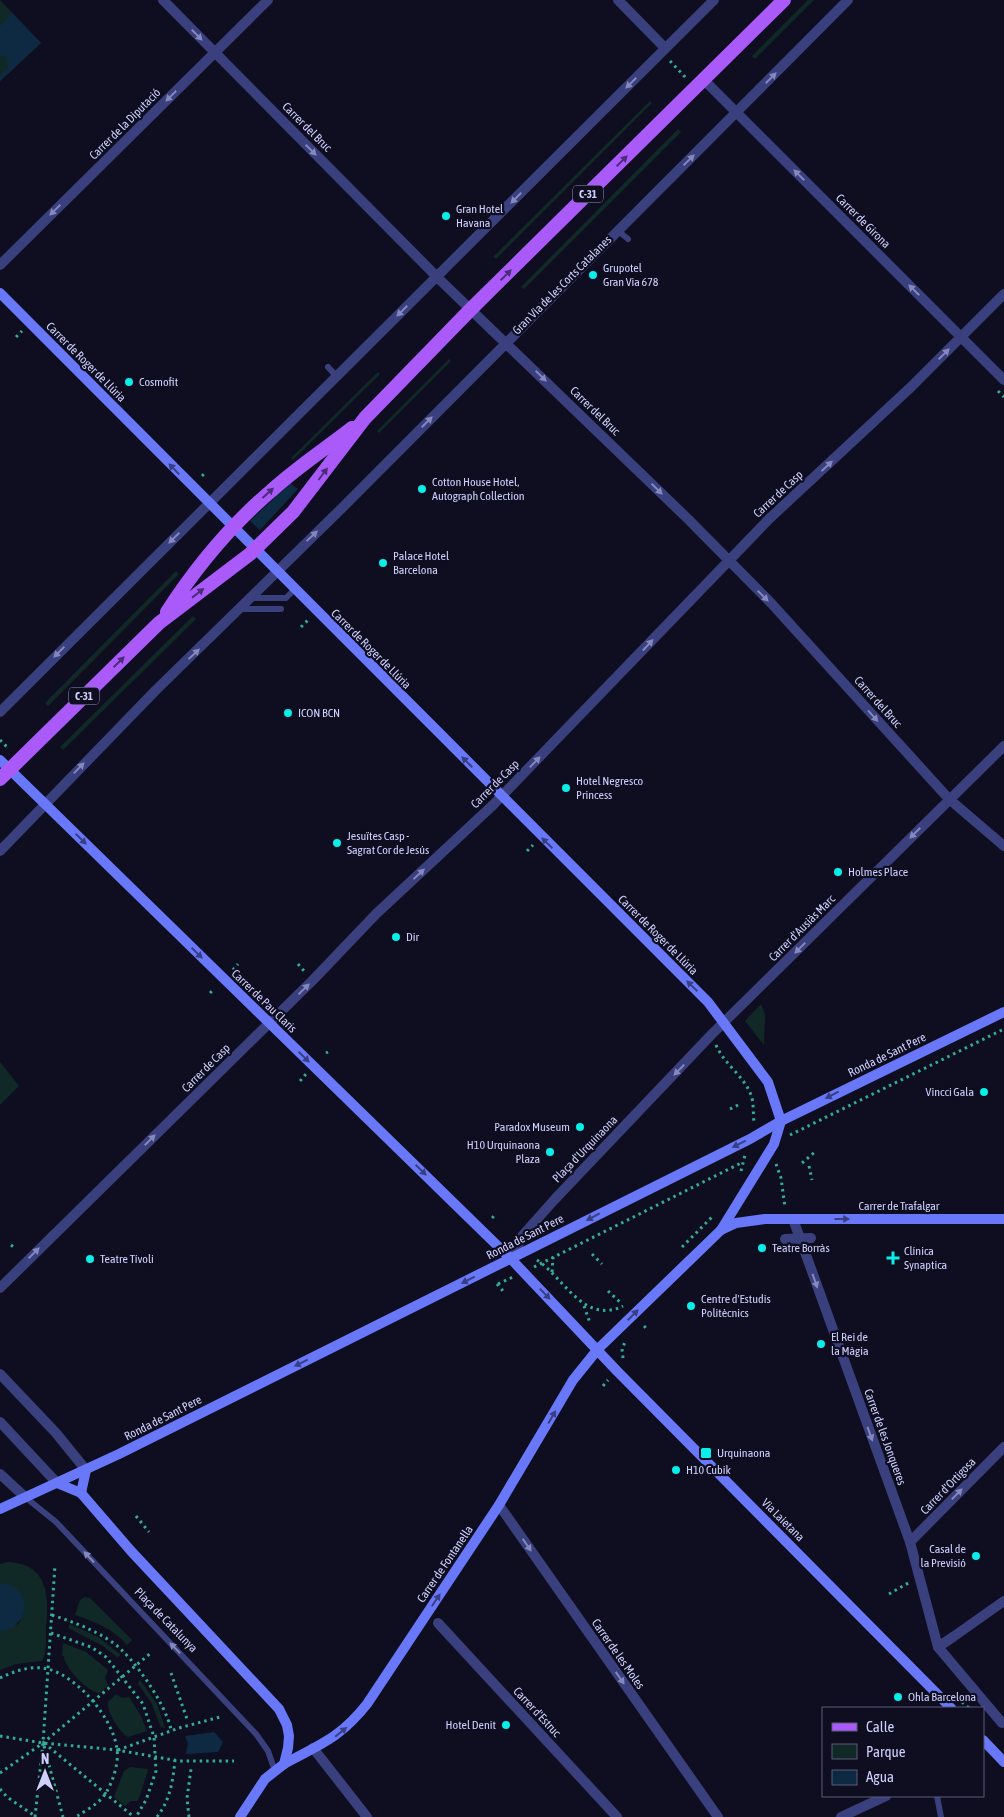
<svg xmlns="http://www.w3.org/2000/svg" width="1004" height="1817" font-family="'Asap Condensed',sans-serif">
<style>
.green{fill:#112926}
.water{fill:#0e2a43}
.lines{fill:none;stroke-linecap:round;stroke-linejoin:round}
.path{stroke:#32ad96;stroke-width:3;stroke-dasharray:2.5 4;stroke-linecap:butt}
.service{stroke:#3a407d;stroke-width:6}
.pedestrian{stroke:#3a407d;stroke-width:10}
.minor{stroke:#3a407d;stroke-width:10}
.tertiary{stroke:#3a407d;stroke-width:10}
.secondary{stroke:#6978f9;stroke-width:10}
.primary{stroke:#a95af9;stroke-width:14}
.oneway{fill:#8488bd}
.oneway2{fill:#4c2c77}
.oneway3{fill:#373e82}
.poi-dot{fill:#09eee8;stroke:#0e0e20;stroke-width:2}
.labels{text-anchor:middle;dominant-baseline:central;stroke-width:4.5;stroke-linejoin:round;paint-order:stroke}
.shield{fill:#0e0e20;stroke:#9495bb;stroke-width:1}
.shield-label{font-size:11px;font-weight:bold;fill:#cecffd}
.street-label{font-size:12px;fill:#cecffd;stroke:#0e0e20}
.poi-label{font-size:12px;fill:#cecffd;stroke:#0e0e20;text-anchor:start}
</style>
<rect width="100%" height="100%" fill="#0e0e20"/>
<g class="green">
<polygon points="0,0 41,43 0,81"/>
<polygon points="808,0 814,0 755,59 752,56"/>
<polygon points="650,101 652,103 496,259 493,257"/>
<polygon points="678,129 681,132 524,289 521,287"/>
<polygon points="449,359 451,361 379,433 377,431"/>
<polygon points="378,372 380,374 293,460 291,458"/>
<polygon points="176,571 179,574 48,706 45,703"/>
<polygon points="193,616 196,619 63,750 60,747"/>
<polygon points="761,1004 765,1014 764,1045 745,1021"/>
<polygon points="0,1062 19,1086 0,1105"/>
<path d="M8,1562C50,1564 49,1599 46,1630C46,1640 47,1653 42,1661L16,1664L0,1670V1631L18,1624C31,1606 21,1587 0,1583V1564Z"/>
<path d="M85,1597L90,1598L132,1640L127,1645C114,1629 93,1621 75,1615L80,1600Z"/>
<polygon points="70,1624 98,1637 120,1654 120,1656 117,1657 103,1646 68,1628"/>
<path d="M63,1643L86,1652L108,1670L105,1678L108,1685L100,1693C89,1693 64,1668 64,1656H62Z"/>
<polygon points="140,1680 157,1704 165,1728 161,1727 151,1702 138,1684"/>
<path d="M116,1694L122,1698L129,1697L141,1716L147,1731L128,1737C120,1733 106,1711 108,1702Z"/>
<polygon points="130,1767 148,1769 147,1774 138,1801 131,1801 125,1806 114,1797 124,1771"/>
</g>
<g class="water">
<polygon points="12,13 41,43 0,81 0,75 8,69 7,59 9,57 0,55 0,27"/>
<polygon points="290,483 298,489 260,530 250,521"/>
<path d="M0,1583C32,1585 33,1627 0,1631Z"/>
<polygon points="214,1732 223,1742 218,1752 186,1754 188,1744 185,1736"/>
</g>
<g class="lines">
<g class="path">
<polyline points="670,61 687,79"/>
<polyline points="16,337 22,331"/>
<polyline points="998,391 1004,397"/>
<polyline points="202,476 206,472"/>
<polyline points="301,627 308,620"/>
<polyline points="0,740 9,749"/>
<polyline points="527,851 533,845"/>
<polyline points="298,964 304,971"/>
<polyline points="233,970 238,964"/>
<polyline points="210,993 214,989"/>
<polyline points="259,995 272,1005"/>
<path d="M716,1045C724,1064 744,1076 751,1095C754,1103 753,1114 754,1123"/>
<polyline points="326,1053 328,1052"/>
<polyline points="300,1081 306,1074"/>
<polyline points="730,1109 740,1104"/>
<polyline points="790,1135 1004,1029"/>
<polyline points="802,1163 816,1151"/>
<polyline points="776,1164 781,1178 785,1207"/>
<polyline points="809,1166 812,1180"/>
<polyline points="741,1171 745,1155"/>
<polyline points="492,1218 495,1215"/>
<polyline points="11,1245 16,1249"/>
<polyline points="682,1247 713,1216"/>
<polyline points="592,1254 602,1264"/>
<path d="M537,1260C564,1278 584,1325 623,1306"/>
<polyline points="534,1267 743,1162"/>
<polyline points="552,1272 553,1257"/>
<polyline points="497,1284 503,1291"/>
<polyline points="498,1284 513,1277"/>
<polyline points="608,1291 621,1303"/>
<polyline points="584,1306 590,1323"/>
<polyline points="644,1326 647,1329"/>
<polyline points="623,1358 622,1349 625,1342"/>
<polyline points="603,1386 608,1380"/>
<polyline points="136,1516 149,1532"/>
<polyline points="889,1594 910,1582"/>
<path d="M52,1615C73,1622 93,1629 112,1642C133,1656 167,1706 171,1730"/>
<polyline points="51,1633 91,1647 106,1657 143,1704 154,1737 156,1771 146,1800 136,1817"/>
<polyline points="171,1673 187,1719"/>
<path d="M0,1678C15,1671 31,1665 48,1669C78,1677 113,1718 117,1749C119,1763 113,1781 106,1793C99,1804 86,1810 76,1817"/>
<polyline points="962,1702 969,1708"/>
<polyline points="0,1736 43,1743 117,1750 179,1761 234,1761"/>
<polyline points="44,1743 134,1817"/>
<polyline points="44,1746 63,1817"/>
<polyline points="118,1750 179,1728 220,1717"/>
<polyline points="0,1773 43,1743 152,1652"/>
<polyline points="0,1789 7,1797 35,1816"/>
<polyline points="35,1817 43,1743 55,1565"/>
<path d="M157,1817C170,1800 173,1781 175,1760"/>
<polyline points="189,1817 187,1798 191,1769"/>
</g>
<g class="service">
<polyline points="617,230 628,239"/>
<polyline points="328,367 337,377"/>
<polyline points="251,598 286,598 295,589"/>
<polyline points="240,609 281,609"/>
<polyline points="25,1497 56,1522 256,1734 268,1751 275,1771"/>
<polyline points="937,1796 941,1817"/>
</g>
<g class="pedestrian">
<polyline points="785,1239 811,1238"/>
<polyline points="910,1542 938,1647 1002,1723"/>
<polyline points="438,1623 617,1817"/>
<polyline points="938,1647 953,1637"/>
<polyline points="313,1748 367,1817"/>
<polyline points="841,1817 886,1796"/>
</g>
<g class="minor">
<polyline points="163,0 440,280 688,519 771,603 949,799 1004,846"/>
<polyline points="618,0 665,48"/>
<polyline points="704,80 1004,380"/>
<polyline points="0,265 268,0"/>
<polyline points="0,712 714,0"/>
<polyline points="0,851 156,690 339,511 848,0"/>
<polyline points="793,1219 910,1542 1004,1447"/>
<polyline points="511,1259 523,1235 555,1199 712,1034 1004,746"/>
<polyline points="0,1288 313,980 376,914 493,805 769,519 911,387 1004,294"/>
<polyline points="0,1374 56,1433 86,1470"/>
<polyline points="0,1474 25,1497"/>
<polyline points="499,1505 718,1817"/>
<polyline points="953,1637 1004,1601"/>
</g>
<polyline class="tertiary" points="0,1422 57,1483"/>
<g class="secondary">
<path d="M0,293L708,1002L768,1082L781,1121L774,1144L721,1230L598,1349L573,1380L499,1505L367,1704C340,1738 321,1744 284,1764"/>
<polyline points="0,760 511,1259 617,1371 951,1708"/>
<polyline points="721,1230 736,1223 765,1219 1004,1219"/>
<polyline points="57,1483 81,1493 131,1551 279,1709 287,1725 289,1736 288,1748 284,1764 265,1779 240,1817"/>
<polyline points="81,1493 86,1470"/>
<polyline points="0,1509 119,1454 750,1139 781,1121 1004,1012"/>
<polyline points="983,1740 1004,1762"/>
</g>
<g class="primary">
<path d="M167,612C196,567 230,526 271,491C296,468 325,449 352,428"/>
<polyline points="0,779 159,623 250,554 293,512 365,418 471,309 784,0"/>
</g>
</g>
<defs><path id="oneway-solid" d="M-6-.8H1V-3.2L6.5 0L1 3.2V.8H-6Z" transform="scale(1.25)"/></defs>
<g class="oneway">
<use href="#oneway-solid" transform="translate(197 35) rotate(45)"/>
<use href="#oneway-solid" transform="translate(771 78) rotate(-45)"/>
<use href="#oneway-solid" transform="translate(631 83) rotate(135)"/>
<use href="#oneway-solid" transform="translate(171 96) rotate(135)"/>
<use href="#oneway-solid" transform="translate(311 150) rotate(45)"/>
<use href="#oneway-solid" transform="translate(689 160) rotate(-44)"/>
<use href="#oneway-solid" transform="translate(799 175) rotate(-135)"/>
<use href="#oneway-solid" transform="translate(516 198) rotate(135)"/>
<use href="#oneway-solid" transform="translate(55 210) rotate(136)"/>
<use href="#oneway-solid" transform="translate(914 290) rotate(-135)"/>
<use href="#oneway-solid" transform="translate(402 311) rotate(135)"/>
<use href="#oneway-solid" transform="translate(944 354) rotate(-45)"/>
<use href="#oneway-solid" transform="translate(541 376) rotate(44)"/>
<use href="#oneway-solid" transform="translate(427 422) rotate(-45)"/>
<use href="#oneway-solid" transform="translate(827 466) rotate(-43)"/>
<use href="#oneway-solid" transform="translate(657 489) rotate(44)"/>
<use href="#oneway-solid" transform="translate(312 536) rotate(-43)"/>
<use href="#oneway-solid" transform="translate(174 538) rotate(135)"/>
<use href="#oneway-solid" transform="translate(763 596) rotate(45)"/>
<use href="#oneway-solid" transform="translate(648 645) rotate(-47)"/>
<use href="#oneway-solid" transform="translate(59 652) rotate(135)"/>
<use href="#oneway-solid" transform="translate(194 654) rotate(-43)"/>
<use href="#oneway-solid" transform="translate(873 716) rotate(48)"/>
<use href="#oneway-solid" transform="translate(535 762) rotate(-46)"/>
<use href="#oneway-solid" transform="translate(79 768) rotate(-46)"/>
<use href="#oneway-solid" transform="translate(915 833) rotate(135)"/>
<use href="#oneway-solid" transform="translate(419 874) rotate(-43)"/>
<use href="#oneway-solid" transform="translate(800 948) rotate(135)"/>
<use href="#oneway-solid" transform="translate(304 989) rotate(-44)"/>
<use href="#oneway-solid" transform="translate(679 1070) rotate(134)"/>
<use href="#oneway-solid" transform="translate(150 1140) rotate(-45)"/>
<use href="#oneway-solid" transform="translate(34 1253) rotate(-44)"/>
<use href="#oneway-solid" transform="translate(815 1281) rotate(70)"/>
<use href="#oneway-solid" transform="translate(870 1434) rotate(70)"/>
<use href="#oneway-solid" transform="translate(957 1494) rotate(-46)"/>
<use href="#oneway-solid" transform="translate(527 1545) rotate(55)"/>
<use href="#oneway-solid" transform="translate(89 1557) rotate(-133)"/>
<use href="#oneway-solid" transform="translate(175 1648) rotate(-134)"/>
<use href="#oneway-solid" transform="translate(620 1678) rotate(55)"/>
</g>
<g class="oneway2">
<use href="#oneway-solid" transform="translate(622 161) rotate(-45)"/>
<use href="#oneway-solid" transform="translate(506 275) rotate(-44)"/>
<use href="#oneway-solid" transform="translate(323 474) rotate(-53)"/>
<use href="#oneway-solid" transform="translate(268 493) rotate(-42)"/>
<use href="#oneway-solid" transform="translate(198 593) rotate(-38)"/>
<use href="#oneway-solid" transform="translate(119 662) rotate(-44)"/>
</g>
<g class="oneway3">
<use href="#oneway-solid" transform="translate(174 469) rotate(-134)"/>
<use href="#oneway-solid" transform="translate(467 762) rotate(-135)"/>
<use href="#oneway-solid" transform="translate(81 839) rotate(44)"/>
<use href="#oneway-solid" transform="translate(547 843) rotate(-136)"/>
<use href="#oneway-solid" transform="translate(197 953) rotate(44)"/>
<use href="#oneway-solid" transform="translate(692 986) rotate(-136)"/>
<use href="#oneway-solid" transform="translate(304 1057) rotate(44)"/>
<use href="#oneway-solid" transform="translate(832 1095) rotate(153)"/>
<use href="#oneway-solid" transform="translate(739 1144) rotate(153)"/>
<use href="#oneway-solid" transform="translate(421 1170) rotate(44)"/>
<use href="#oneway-solid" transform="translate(593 1217) rotate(152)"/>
<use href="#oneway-solid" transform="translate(842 1219)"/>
<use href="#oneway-solid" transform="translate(468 1280) rotate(153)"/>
<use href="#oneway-solid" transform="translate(545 1294) rotate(46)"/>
<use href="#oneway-solid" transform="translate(633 1315) rotate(-45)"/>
<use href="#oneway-solid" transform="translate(301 1363) rotate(154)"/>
<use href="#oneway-solid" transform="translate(552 1417) rotate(-60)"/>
<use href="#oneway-solid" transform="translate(436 1600) rotate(-56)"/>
<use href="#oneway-solid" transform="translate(341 1732) rotate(-39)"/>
</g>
<g class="poi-dot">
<circle cx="446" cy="216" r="5"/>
<circle cx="593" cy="275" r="5"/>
<circle cx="129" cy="382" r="5"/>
<circle cx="422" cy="489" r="5"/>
<circle cx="383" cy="563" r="5"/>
<circle cx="288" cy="713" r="5"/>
<circle cx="566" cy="788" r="5"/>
<circle cx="337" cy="843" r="5"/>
<circle cx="838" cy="872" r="5"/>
<circle cx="396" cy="937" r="5"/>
<circle cx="984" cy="1092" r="5"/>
<circle cx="580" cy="1127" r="5"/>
<circle cx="550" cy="1152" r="5"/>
<circle cx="762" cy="1248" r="5"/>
<path d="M890.5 1250.5h5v5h5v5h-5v5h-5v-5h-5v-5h5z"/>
<circle cx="90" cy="1259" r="5"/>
<circle cx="691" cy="1306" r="5"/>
<circle cx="821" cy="1344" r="5"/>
<rect x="700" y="1447" width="12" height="12" rx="2.5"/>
<circle cx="676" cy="1470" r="5"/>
<circle cx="976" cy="1556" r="5"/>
<circle cx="898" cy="1697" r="5"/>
<circle cx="506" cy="1725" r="5"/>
</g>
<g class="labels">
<g class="shield">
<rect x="573" y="185.5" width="30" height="17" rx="4"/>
<rect x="69" y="687.5" width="30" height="17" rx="4"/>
</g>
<g class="shield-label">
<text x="588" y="194">C-31</text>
<text x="84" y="696">C-31</text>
</g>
<g class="street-label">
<text transform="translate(125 124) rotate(-45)">Carrer de la Diputació</text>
<text transform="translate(307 127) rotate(45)">Carrer del Bruc</text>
<text transform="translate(863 221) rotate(45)">Carrer de Girona</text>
<text transform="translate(562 285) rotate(-45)">Gran Via de les Corts Catalanes</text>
<text transform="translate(86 362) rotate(45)">Carrer de Roger de Llúria</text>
<text transform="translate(595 411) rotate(44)">Carrer del Bruc</text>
<text transform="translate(778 494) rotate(-43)">Carrer de Casp</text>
<text transform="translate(371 649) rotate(45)">Carrer de Roger de Llúria</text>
<text transform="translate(878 702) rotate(48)">Carrer del Bruc</text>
<text transform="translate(495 784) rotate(-45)">Carrer de Casp</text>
<text transform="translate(802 928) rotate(-45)">Carrer d'Ausiàs Marc</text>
<text transform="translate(658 935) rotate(45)">Carrer de Roger de Llúria</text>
<text transform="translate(264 1001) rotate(44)">Carrer de Pau Claris</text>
<text transform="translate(887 1055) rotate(-26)">Ronda de Sant Pere</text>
<text transform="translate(206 1068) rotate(-45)">Carrer de Casp</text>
<text transform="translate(585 1149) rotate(-46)">Plaça d'Urquinaona</text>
<text x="899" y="1206">Carrer de Trafalgar</text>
<text transform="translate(525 1237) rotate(-27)">Ronda de Sant Pere</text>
<text transform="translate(163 1418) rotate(-27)">Ronda de Sant Pere</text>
<text transform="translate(885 1437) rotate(70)">Carrer de les Jonqueres</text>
<text transform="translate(948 1486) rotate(-46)">Carrer d'Ortigosa</text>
<text transform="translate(783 1520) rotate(45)">Via Laietana</text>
<text transform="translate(445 1564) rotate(-56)">Carrer de Fontanella</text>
<text transform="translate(166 1620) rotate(46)">Plaça de Catalunya</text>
<text transform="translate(618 1654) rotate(55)">Carrer de les Moles</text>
<text transform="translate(537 1712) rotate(47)">Carrer d'Estruc</text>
</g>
<g class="poi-label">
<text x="456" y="209">Gran Hotel<tspan x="456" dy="14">Havana</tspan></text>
<text x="603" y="268">Grupotel<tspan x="603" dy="14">Gran Via 678</tspan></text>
<text x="139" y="382">Cosmofit</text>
<text x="432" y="482">Cotton House Hotel,<tspan x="432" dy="14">Autograph Collection</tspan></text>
<text x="393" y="556">Palace Hotel<tspan x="393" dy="14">Barcelona</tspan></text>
<text x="298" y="713">ICON BCN</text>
<text x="576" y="781">Hotel Negresco<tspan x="576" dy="14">Princess</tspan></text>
<text x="347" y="836">Jesuïtes Casp -<tspan x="347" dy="14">Sagrat Cor de Jesús</tspan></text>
<text x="848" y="872">Holmes Place</text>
<text x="406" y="937">Dir</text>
<text x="974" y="1092" text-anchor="end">Vincci Gala</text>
<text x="570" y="1127" text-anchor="end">Paradox Museum</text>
<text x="540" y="1145" text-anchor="end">H10 Urquinaona<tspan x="540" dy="14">Plaza</tspan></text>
<text x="772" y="1248">Teatre Borràs</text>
<text x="904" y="1251">Clínica<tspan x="904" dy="14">Synaptica</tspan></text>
<text x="100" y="1259">Teatre Tívoli</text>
<text x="701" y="1299">Centre d'Estudis<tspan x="701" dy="14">Politècnics</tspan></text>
<text x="831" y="1337">El Rei de<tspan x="831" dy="14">la Màgia</tspan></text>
<text x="717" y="1453">Urquinaona</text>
<text x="686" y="1470">H10 Cubik</text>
<text x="966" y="1549" text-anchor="end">Casal de<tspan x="966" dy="14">la Previsió</tspan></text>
<text x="908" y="1697">Ohla Barcelona</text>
<text x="496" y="1725" text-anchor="end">Hotel Denit</text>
</g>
</g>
<rect x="822" y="1707" width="162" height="90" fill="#0e0e20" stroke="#5b5b78"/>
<rect x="832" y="1723" width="25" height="8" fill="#a95af9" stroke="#5b5b78"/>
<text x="866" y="1732" font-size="15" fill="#cecffd">Calle</text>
<rect x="832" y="1744" width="25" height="15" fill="#112926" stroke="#5b5b78"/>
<text x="866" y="1757" font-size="15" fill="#cecffd">Parque</text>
<rect x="832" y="1770" width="25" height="15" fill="#0e2a43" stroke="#5b5b78"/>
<text x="866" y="1782" font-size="15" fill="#cecffd">Agua</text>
<g transform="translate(45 1772)" stroke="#0e0e20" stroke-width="4" paint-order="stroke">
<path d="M0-4L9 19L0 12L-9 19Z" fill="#cecffd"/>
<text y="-8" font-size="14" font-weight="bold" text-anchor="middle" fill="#cecffd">N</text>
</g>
</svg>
